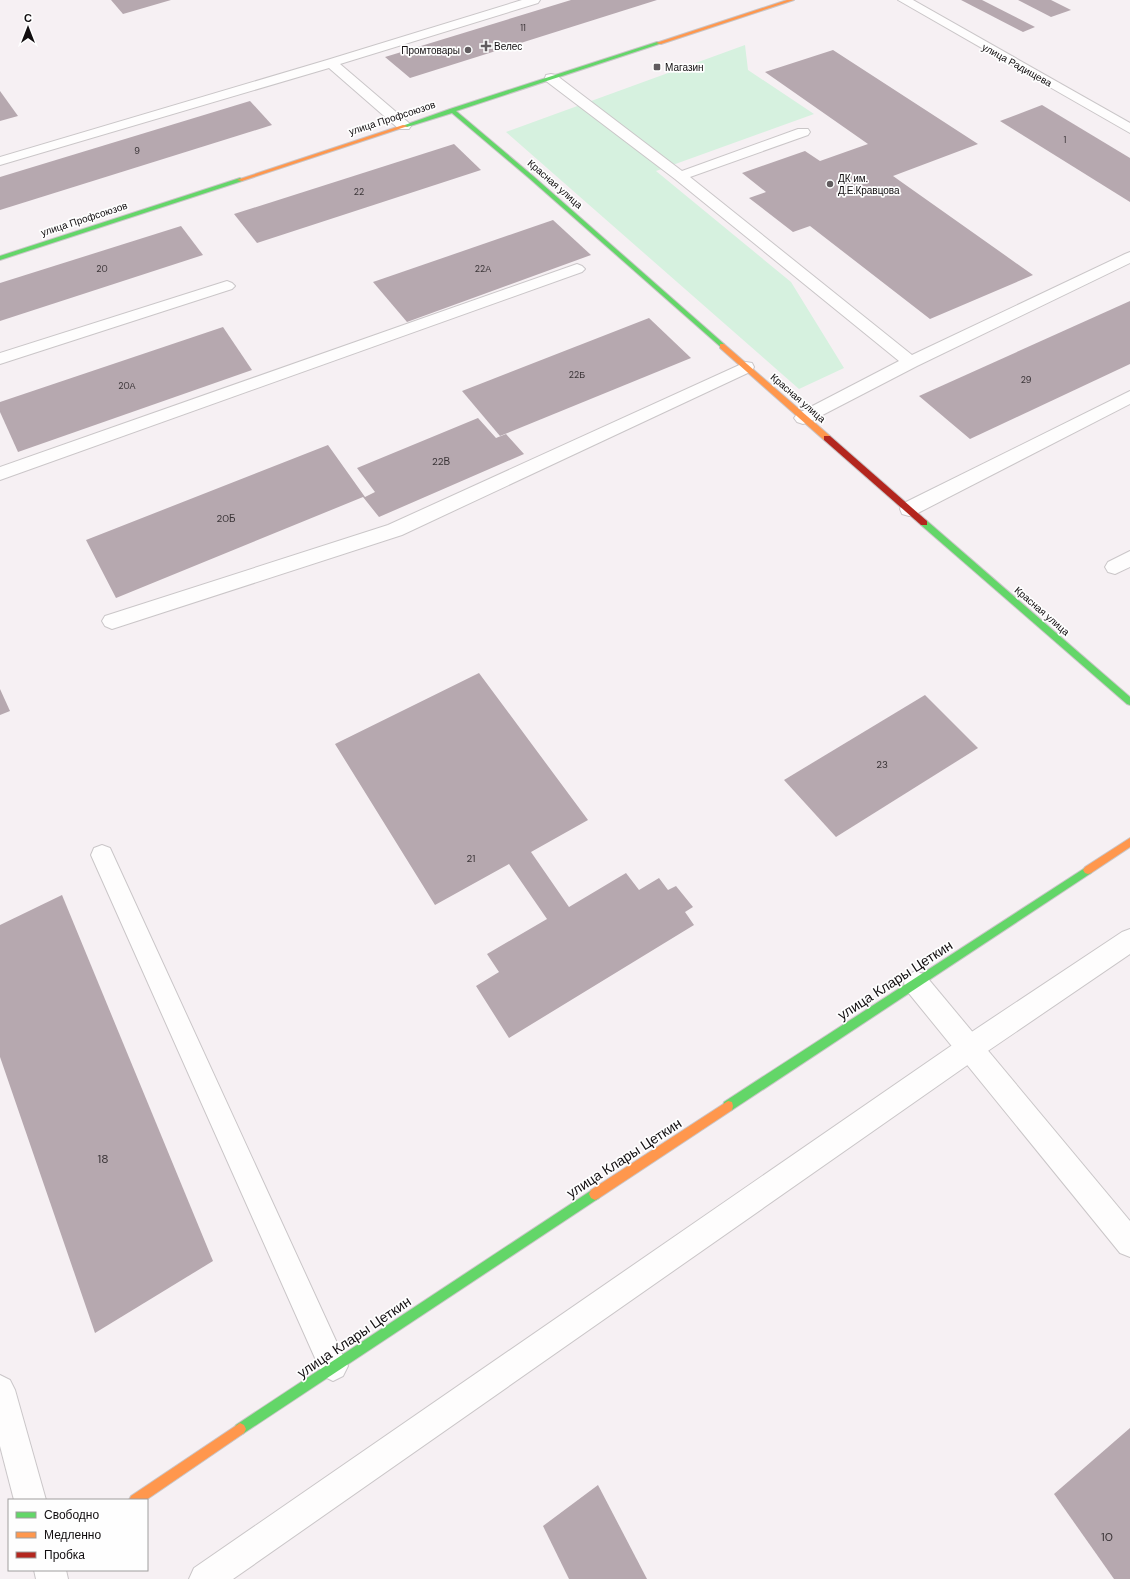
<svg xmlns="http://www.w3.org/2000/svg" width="1130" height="1579" font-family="'DM Sans',sans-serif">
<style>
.green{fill:#d6f1df}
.building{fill:#b6a8af}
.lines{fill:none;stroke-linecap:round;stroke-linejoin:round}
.lane-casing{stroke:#cac6c8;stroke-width:2}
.street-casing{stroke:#cac6c8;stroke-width:2}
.fast-casing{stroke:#cac6c8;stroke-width:2}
.slow-casing{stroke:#cac6c8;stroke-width:2}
.jam-casing{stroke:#cac6c8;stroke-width:2}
.lane{fill:#fefdfd;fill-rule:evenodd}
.street{fill:#fefdfd;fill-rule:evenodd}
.fast{fill:#63d668;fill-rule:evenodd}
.slow{fill:#ff974d;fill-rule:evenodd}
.jam{fill:#b3261e;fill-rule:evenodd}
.poi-dot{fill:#615c5f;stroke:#fefefe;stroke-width:1.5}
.labels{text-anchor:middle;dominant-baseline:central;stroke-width:3.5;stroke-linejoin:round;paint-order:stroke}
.far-number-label{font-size:9px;fill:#3a3437}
.far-poi-label{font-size:10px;fill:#110d0f;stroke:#fefefe;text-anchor:start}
.far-street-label{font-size:10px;fill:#110d0f;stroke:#fefefe}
.number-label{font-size:10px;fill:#3a3437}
.near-number-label{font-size:12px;fill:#3a3437}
.near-street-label{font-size:14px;fill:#110d0f;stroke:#fefefe}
</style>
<rect width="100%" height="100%" fill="#f6f0f3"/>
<polygon class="green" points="745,45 748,70 814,114 656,171 791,282 844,368 799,389 506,132"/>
<g class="building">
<polygon points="111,0 171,0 123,14"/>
<polygon points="571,0 657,0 410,78 385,57"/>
<polygon points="961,0 982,0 1035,27 1023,32"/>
<polygon points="1018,0 1051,0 1071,10 1051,17"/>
<polygon points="833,50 978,144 893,176 1033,275 930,319 810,226 793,232 749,198 766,192 742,173 805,151 820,161 868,144 765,72"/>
<polygon points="0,91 18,116 0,121"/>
<polygon points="250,101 272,125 0,210 0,177"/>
<polygon points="1042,105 1130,158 1130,202 1000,121"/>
<polygon points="454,144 481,170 257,243 234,214"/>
<polygon points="553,220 591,255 407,322 373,282"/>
<polygon points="181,226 203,255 0,321 0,283"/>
<polygon points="1130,301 1130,364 970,439 919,396"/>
<polygon points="649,318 691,358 500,436 462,391"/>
<polygon points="223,327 252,370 18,452 0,412 0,402"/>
<polygon points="478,418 496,438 506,434 524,454 379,517 363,497 116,598 86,540 328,445 365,497 375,492 357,468"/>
<polygon points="479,673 588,820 531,852 569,907 626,873 639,890 659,878 668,890 676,886 693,907 685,912 694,925 509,1038 476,986 499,972 487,954 547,919 509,864 435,905 335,744"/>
<polygon points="0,689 10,711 0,715"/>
<polygon points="925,695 978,748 836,837 784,780"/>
<polygon points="62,895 213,1261 95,1333 0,1057 0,925"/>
<polygon points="1130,1428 1130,1579 1114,1579 1054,1494"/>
<polygon points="598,1485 647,1579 569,1579 543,1526"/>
</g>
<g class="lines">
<defs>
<g id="lane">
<polygon points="522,0 540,0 538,3 340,64 409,123 411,126 409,129 399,129 329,68 0,165 0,157 327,60"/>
<polygon points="898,0 913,0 1130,123 1130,133"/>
<polygon points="551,74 556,75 682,171 798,129 808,129 810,132 808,135 690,177 912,355 1125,254 1130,252 1130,263 917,366 809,422 803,424 797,422 794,418 797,414 899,361 675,179 546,81 545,78 546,75"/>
<polygon points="577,264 582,266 585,269 582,272 0,480 0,467"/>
<polygon points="227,281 232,283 235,286 232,289 0,364 0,353"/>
<polygon points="746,362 752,363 754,367 752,371 402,535 112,629 105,626 102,621 105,616 388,525"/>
<polygon points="1130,391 1130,404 916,514 909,516 902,514 900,509 902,504"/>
<polygon points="1130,551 1130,567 1115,574 1108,572 1105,567 1108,562"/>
<polygon points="102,845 110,848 343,1356 348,1366 343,1376 333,1381 323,1376 91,855 94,848"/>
<polygon points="916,971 925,975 1130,1221 1130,1257 1120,1253 907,991 904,983 907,975"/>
</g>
<g id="street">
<polygon points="1130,929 1130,954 979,1057 233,1579 189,1579 194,1568 961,1039 1122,932"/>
<polygon points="0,1375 10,1380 15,1390 46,1500 14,1500 0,1446"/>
<polygon points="34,1570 66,1570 68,1579 36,1579"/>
</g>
<g id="fast">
<polygon points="657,42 662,43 456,111 533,176 724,344 724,348 722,348 529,178 452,113 407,127 402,126 450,109"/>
<polygon points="240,178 243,180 242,181 0,260 0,256"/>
<polygon points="924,520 927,521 1130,697 1130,705 1127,704 921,525 920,523"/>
<polygon points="1088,866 1091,867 1093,870 1091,873 732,1110 728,1111 724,1110 723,1106 724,1102"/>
<polygon points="595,1188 599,1190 601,1194 599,1198 244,1433 240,1435 236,1433 234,1429 236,1425"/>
</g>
<g id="slow">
<polygon points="787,0 794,0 661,44 656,43"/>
<polygon points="403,125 408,126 242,181 237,180"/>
<polygon points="720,344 724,344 830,436 830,440 824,440 720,348"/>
<polygon points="1130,838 1130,847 1091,873 1088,874 1085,873 1083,870 1085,867"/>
<polygon points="728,1101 732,1102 733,1106 732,1110 599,1198 595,1200 591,1198 589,1194 591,1190"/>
<polygon points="240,1423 244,1425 246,1429 244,1433 146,1500 129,1500 131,1496"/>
</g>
<polygon id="jam" points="824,436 830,436 927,521 927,525 921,525 824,440"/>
</defs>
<use href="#lane" class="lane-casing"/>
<use href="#street" class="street-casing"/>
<use href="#fast" class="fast-casing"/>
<use href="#slow" class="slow-casing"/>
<use href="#jam" class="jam-casing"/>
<use href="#lane" class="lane"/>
<use href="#street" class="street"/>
<use href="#fast" class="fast"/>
<use href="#slow" class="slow"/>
<use href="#jam" class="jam"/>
</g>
<g class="poi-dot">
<path d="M484 40h4v4h4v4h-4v4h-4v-4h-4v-4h4z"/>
<circle cx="468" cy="50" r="4"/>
<rect x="653" y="63" width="8" height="8" rx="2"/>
<circle cx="830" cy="184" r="4"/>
</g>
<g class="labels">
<g class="far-number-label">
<text x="523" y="28">11</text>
<text x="1065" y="140">1</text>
<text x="137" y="151">9</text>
<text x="359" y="192">22</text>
<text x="102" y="269">20</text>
<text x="483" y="269">22А</text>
<text x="577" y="375">22Б</text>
<text x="1026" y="380">29</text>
<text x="127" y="386">20А</text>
</g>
<g class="far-poi-label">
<text x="494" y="46">Велес</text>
<text x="460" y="50" text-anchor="end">Промтовары</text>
<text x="665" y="67">Магазин</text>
<text x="838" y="178">ДК им.<tspan x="838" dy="12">Д.Е.Кравцова</tspan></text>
</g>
<g class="far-street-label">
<text transform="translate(1017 65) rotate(29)">улица Радищева</text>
<text transform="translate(392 118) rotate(-18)">улица Профсоюзов</text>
<text transform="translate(555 184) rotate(41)">Красная улица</text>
<text transform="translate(84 219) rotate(-18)">улица Профсоюзов</text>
<text transform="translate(798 398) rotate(41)">Красная улица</text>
<text transform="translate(1042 611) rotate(41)">Красная улица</text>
</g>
<g class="number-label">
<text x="441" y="461">22В</text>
<text x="226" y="518">20Б</text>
<text x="882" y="764">23</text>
<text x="471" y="858">21</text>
</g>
<g class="near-number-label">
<text x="103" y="1159">18</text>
<text x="1107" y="1537">10</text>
</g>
<g class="near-street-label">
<text transform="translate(895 980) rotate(-33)">улица Клары Цеткин</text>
<text transform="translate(624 1158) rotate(-33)">улица Клары Цеткин</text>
<text transform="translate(354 1337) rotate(-34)">улица Клары Цеткин</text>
</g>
</g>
<rect x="8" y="1499" width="140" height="72" fill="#fefefe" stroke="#9f9e9e"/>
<rect x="16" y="1512" width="20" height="6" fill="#63d668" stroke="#9f9e9e"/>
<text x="44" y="1519" font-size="12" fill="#110d0f">Свободно</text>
<rect x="16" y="1532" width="20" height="6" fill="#ff974d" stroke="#9f9e9e"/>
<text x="44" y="1539" font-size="12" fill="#110d0f">Медленно</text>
<rect x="16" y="1552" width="20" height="6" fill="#b3261e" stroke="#9f9e9e"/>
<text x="44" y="1559" font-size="12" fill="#110d0f">Пробка</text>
<g transform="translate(28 28)" stroke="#fefefe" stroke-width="3" paint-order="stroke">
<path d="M0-3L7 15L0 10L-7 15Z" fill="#110d0f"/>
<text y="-6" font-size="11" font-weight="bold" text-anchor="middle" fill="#110d0f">С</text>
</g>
</svg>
